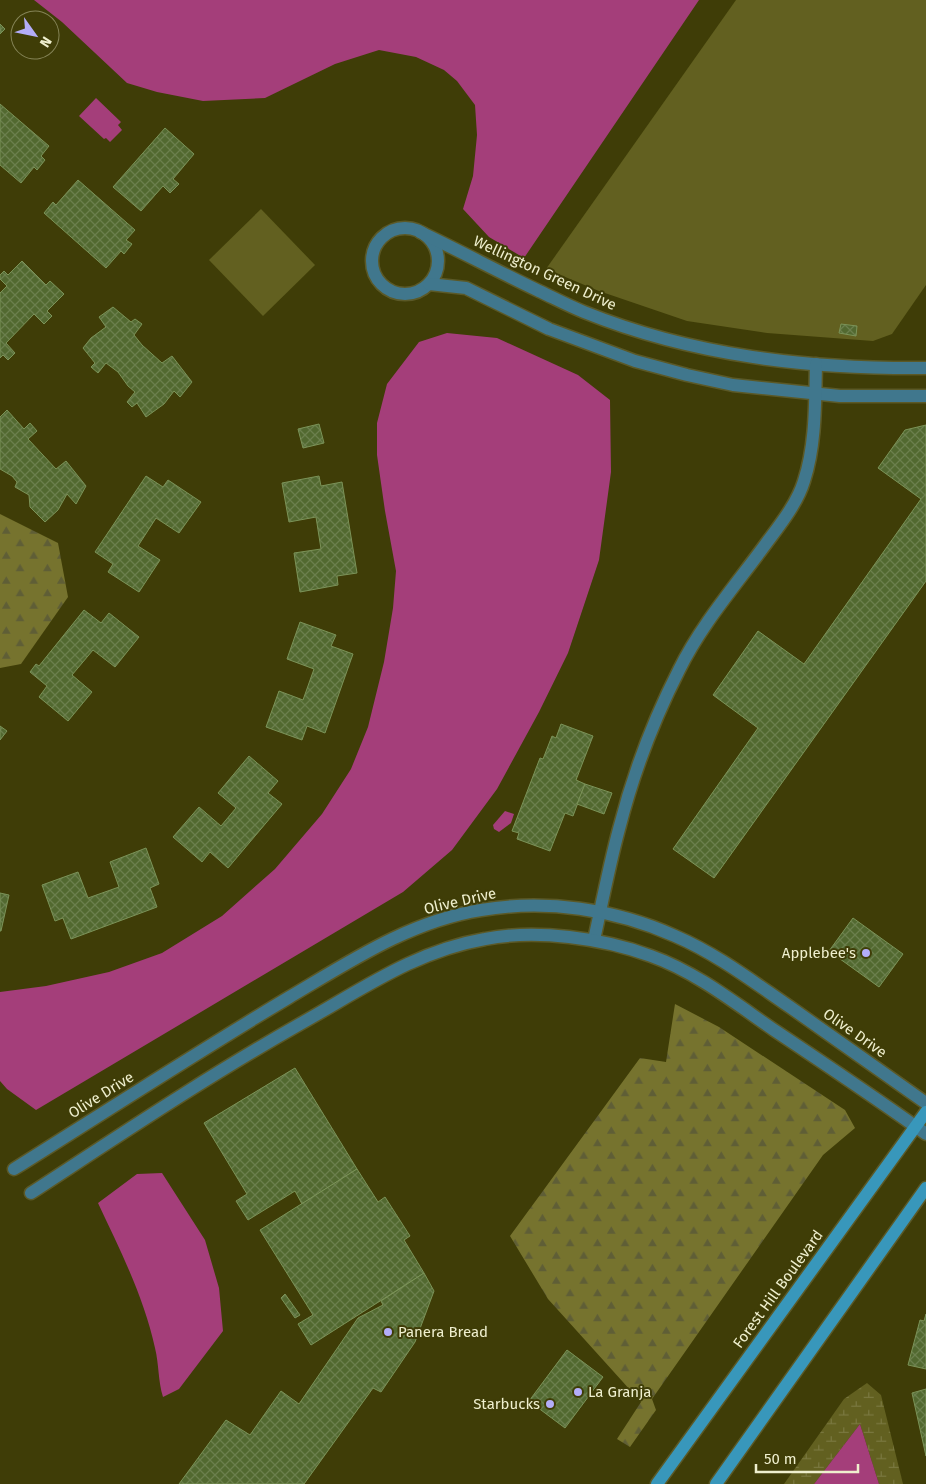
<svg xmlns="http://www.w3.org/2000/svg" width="926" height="1484" font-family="'Fira Sans',sans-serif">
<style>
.forest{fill:url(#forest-firs)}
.wetland{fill:url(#wetland-marsh)}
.park{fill:#626020}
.water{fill:#a43e7a}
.building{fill:url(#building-cross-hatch);stroke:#7b9358}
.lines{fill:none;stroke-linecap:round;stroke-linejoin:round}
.minor-casing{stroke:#5b5927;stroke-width:15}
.secondary-casing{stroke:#5b5927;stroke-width:15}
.minor{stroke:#40778d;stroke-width:12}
.secondary{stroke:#3897bb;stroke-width:12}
.poi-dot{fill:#b3adf9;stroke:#3f3d07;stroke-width:2}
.labels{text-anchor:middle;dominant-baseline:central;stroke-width:4;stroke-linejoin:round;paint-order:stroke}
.street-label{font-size:15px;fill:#efefce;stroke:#3f3d07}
.poi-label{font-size:15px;fill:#efefce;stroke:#3f3d07;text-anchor:end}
</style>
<defs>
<pattern id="forest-firs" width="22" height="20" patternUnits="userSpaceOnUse" patternTransform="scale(1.25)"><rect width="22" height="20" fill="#76732e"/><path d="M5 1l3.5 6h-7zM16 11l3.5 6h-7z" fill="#5f5e36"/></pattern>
<pattern id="wetland-marsh" width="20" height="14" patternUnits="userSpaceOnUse" patternTransform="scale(1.25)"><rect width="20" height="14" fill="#626020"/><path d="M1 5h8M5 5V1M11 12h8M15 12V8" fill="none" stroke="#79773f"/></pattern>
<pattern id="building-cross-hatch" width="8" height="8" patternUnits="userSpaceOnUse" patternTransform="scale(1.25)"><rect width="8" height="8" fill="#526930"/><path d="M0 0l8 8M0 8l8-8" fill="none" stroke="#6b7f4d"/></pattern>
</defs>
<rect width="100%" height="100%" fill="#3f3d07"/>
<g class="forest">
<polygon points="0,514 58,543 68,597 21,664 0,668"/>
<polygon points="675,1004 719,1027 845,1110 855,1128 823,1155 652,1399 656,1410 630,1447 617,1439 641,1402 548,1299 510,1236 640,1058 666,1062"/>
</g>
<polygon class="wetland" points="867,1383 881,1395 903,1484 879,1484 860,1424 814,1484 784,1484 844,1399"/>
<g class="park">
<polygon points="736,0 926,0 926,285 892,334 873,341 767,333 687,321 599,291 546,269"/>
<polygon points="261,209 315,265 263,316 209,260"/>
</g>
<g class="water">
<polygon points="34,0 699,0 524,258 489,237 463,209 473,176 477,135 475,105 457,81 444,70 416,57 379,50 335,64 265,98 203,101 157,92 127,83 62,22"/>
<polygon points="96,98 121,122 118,125 122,130 110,142 106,138 104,139 79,116"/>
<polygon points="447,333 497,338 578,375 610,400 611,472 599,560 568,653 539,712 497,789 452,850 403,892 36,1110 7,1089 0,1081 0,992 46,986 109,972 162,953 222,916 275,869 322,814 351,769 368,727 384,662 393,608 396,571 385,511 377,455 377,423 387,384 419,342"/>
<polygon points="505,811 514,814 511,823 499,832 494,829 493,825"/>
<path d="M162,1173L205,1240L219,1288L223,1331L179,1389L163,1397C158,1381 159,1364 155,1348C144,1297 120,1250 98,1203L137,1174Z"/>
<polygon points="860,1424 879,1484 814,1484"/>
</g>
<g class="building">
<polygon points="0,24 5,29 0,34"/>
<polygon points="0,104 49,146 41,156 45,160 37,170 34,167 21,183 0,165"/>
<polygon points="165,128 194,154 173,179 179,184 170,193 163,186 141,211 113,187"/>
<polygon points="78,180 135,230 126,240 132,244 124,254 121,251 106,268 44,213 53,202 56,205"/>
<polygon points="22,261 46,285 50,281 64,294 47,311 52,316 44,324 34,314 6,343 15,353 8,360 3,355 0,358 0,293 7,286 0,279 0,275 4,271 8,275"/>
<polygon points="113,307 131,322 135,319 142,324 134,335 142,345 162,363 172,356 192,382 180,397 174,391 164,404 146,417 137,403 132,407 127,402 135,392 128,386 118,372 106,363 98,373 91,367 95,363 83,348 91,338 106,327 99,317"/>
<polygon points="841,324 857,326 856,336 839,333"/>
<polygon points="7,410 24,429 30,423 37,431 28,439 56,469 66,461 86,486 76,504 67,494 58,510 45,522 30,507 29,495 15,487 17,482 12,476 0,469 0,417"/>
<polygon points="319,424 324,443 303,448 298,429"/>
<polygon points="926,425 926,581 714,878 673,849 758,728 713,695 758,631 804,664 921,499 878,468 905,430"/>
<polygon points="146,476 163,487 168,480 201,502 179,533 156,518 138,546 160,560 139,592 108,572 113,564 95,552"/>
<polygon points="319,476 321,486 342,482 357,573 337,576 338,585 300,592 294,553 321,549 316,517 289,522 282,483"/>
<polygon points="84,610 101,623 109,613 139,637 115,667 93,650 72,675 92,692 68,721 39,697 47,686 30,672 36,664 39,666"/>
<polygon points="300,622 336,635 331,646 353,654 325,733 307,726 302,740 266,727 279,691 303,700 314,669 287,659"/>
<polygon points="561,724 593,736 576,780 585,784 573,816 565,813 550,851 517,839 519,833 512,831 540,758 543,759 552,736 556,738"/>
<polygon points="0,726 7,731 0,740"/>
<polygon points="249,756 278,781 268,793 282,804 228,868 210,852 202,862 173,837 199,807 221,826 236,808 218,793"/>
<polygon points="585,784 612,793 604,814 577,804"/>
<polygon points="146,848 159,884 150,888 157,907 71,939 63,918 55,921 42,885 78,872 88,898 119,887 110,862"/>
<polygon points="0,893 9,895 1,931 0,931"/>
<polygon points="853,918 903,954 879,987 829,951"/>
<polygon points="295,1068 357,1169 302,1204 295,1191 248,1220 236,1201 247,1194 204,1123"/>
<polygon points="357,1169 378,1202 385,1197 410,1236 404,1240 424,1273 311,1345 298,1324 313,1315 260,1230"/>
<polygon points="424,1273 434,1291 415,1342 381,1392 373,1388 304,1484 179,1484 226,1420 250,1435 281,1391 299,1404 358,1318 383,1305 381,1301"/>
<polygon points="285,1294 300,1315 295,1318 281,1298"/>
<polygon points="926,1314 926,1369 908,1365 920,1320 924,1321"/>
<polygon points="567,1350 603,1377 565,1428 529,1401"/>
<polygon points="926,1389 926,1456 912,1393"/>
</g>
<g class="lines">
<defs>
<g id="minor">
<circle cx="405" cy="261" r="33"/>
<path d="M420,232C460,251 499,272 539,291C554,298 569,306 584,312C693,356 809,369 926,368"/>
<polyline points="429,284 466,288 549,329 635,361 687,375 733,385 840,396 926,396"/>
<path d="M594,940C602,903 609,866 619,829C633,774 653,721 679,670C701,625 735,586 765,545C779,526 797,504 804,481C816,444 815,403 816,364"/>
<path d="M14,1169C105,1112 196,1053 288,998C349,962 410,921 481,910C546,899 615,909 675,936C717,954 752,981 790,1007C835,1039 881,1071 926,1103"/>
<path d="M31,1193C120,1135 208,1076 300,1024C361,990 415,951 485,939C536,929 603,938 651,956C696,972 735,1003 774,1030C825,1064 876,1098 926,1134"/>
</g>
<g id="secondary">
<polyline points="657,1484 926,1112"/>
<polyline points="716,1484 926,1188"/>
</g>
</defs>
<use href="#minor" class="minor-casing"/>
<use href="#secondary" class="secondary-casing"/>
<use href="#minor" class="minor"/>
<use href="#secondary" class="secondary"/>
</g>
<g class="poi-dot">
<circle cx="866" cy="953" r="5"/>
<circle cx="388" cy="1332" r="5"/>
<circle cx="578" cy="1392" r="5"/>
<circle cx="550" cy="1404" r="5"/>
</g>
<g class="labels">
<g class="street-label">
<text transform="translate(545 273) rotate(25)">Wellington Green Drive</text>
<text transform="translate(460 901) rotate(-13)">Olive Drive</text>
<text transform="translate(855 1033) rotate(35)">Olive Drive</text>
<text transform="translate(101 1095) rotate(-32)">Olive Drive</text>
<text transform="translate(778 1289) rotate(-54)">Forest Hill Boulevard</text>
</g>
<g class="poi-label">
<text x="856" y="953">Applebee's</text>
<text x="398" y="1332" text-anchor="start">Panera Bread</text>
<text x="588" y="1392" text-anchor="start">La Granja</text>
<text x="540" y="1404">Starbucks</text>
</g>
</g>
<g transform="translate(35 35) rotate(123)"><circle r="24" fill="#3f3d07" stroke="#858457"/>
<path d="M0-4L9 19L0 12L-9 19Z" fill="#b3adf9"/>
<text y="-8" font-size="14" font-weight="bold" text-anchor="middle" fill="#efefce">N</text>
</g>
<path d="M756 1464v8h102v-8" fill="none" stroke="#efefce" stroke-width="2.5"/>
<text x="764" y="1464" font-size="15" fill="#efefce" stroke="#3f3d07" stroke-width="4" paint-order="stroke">50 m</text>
</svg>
